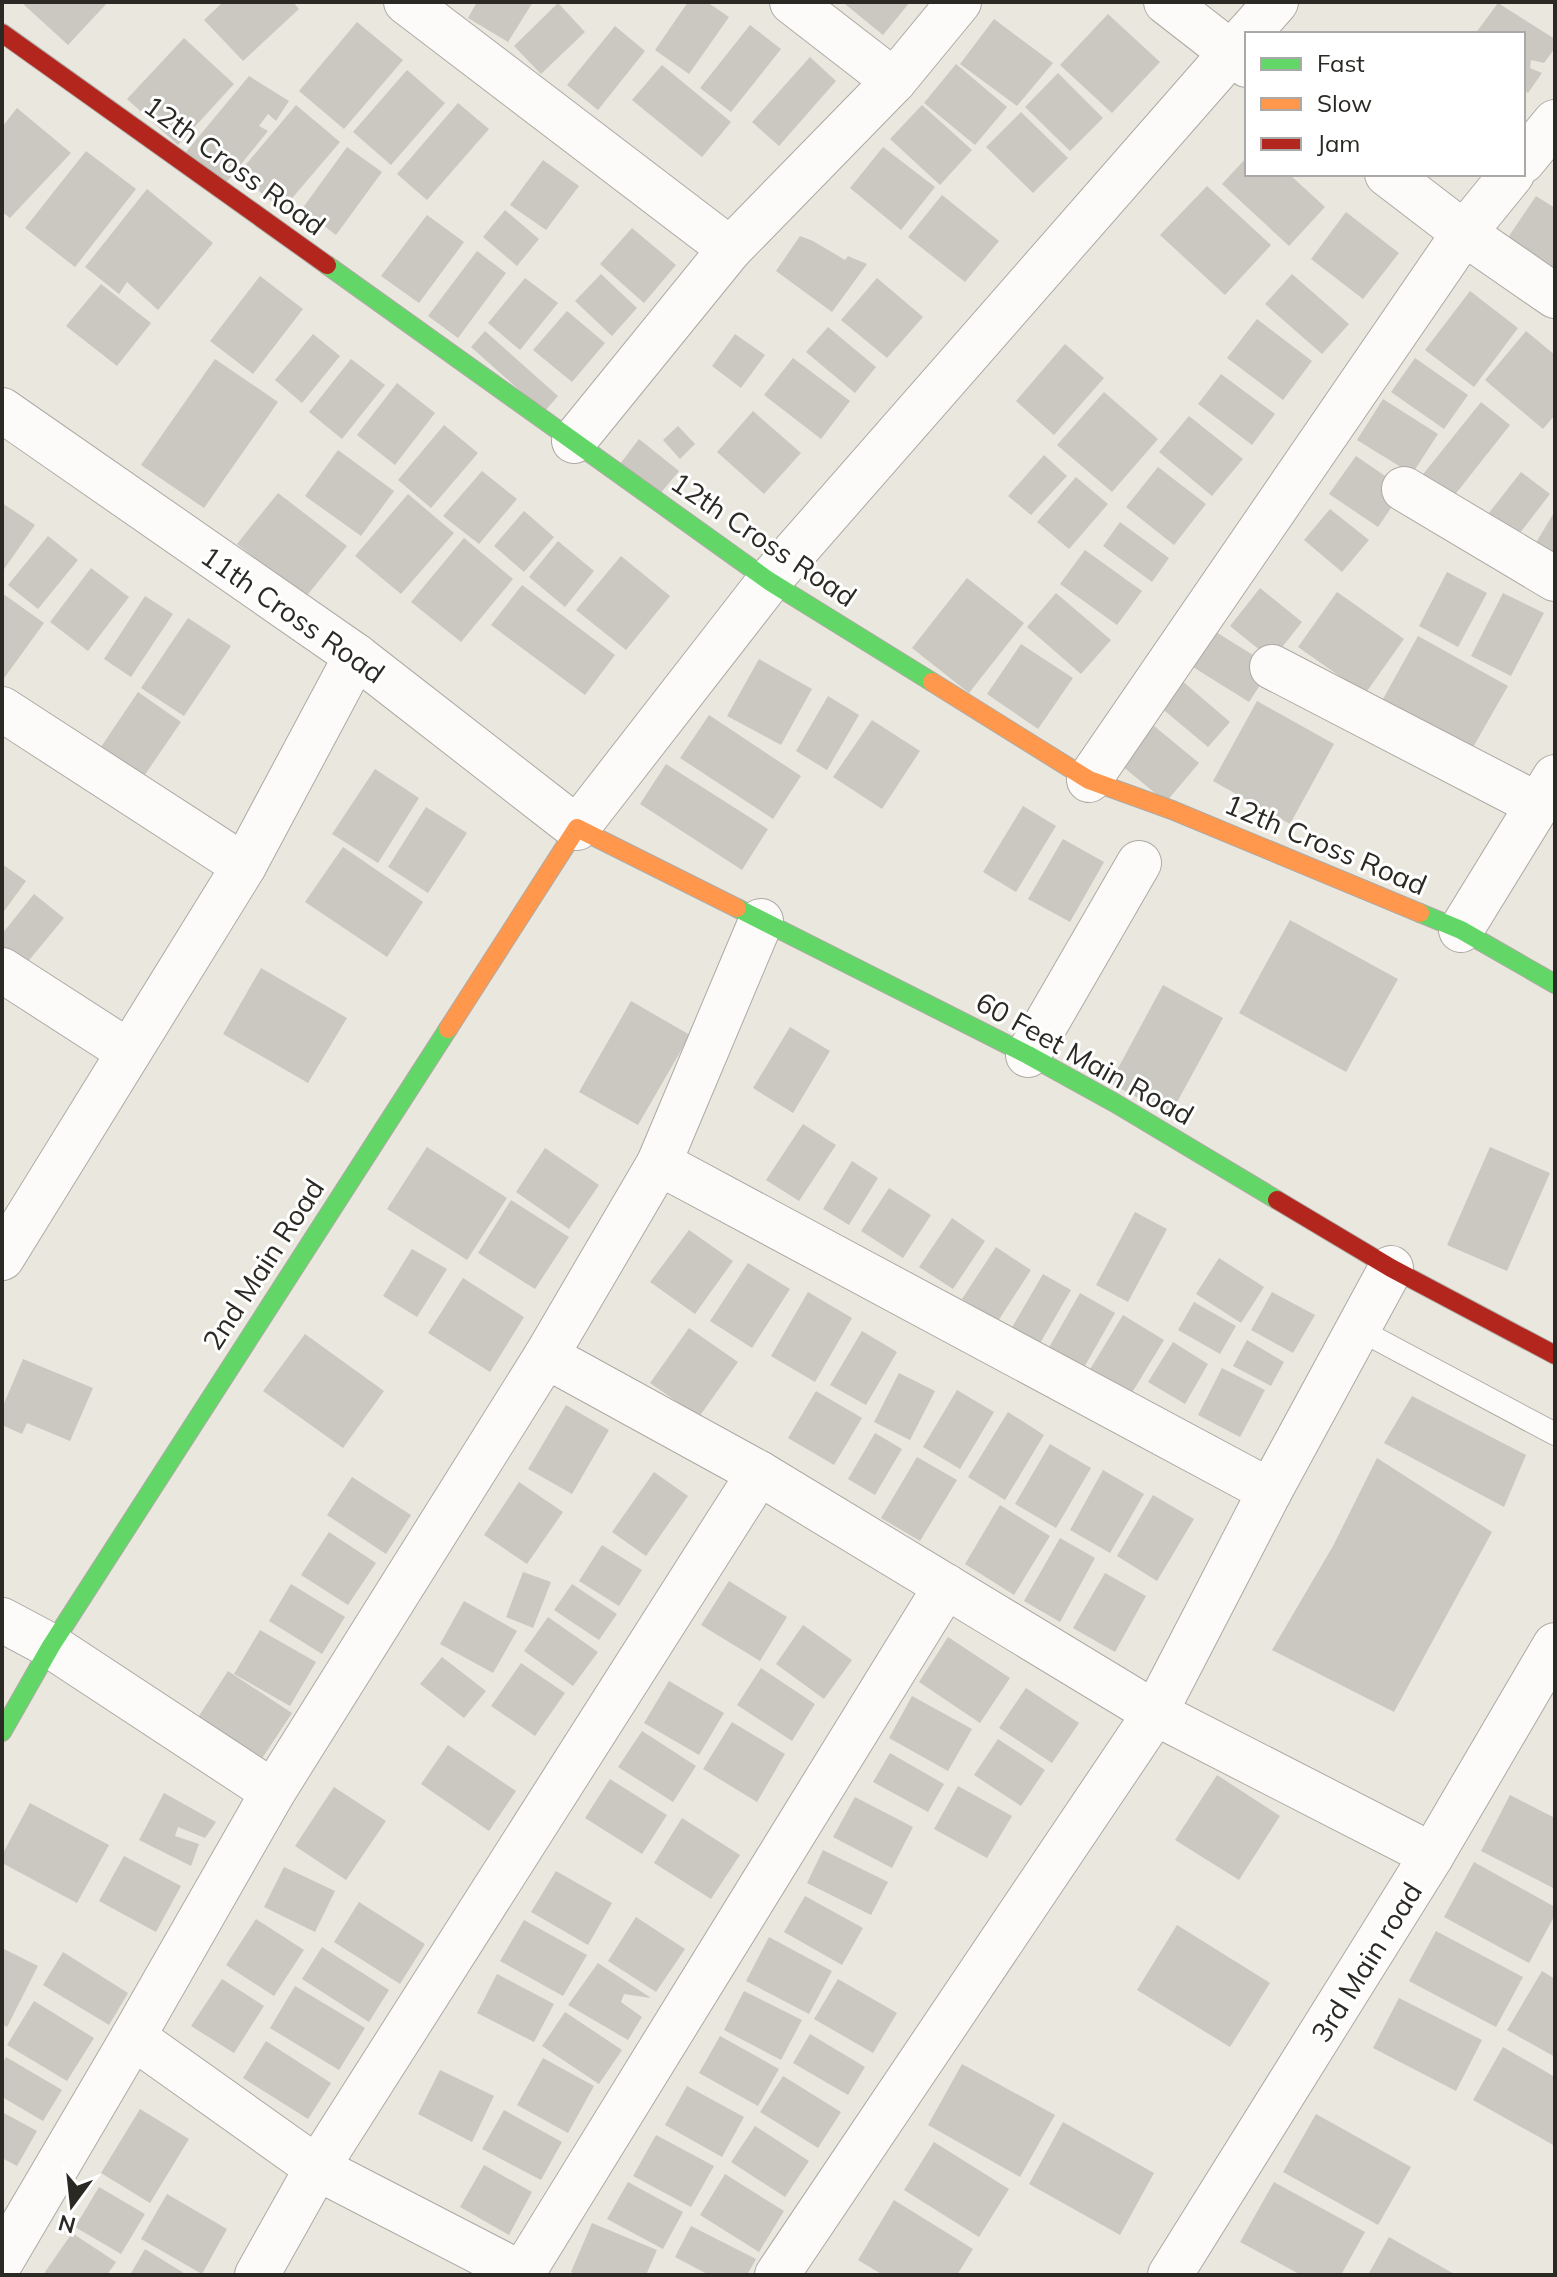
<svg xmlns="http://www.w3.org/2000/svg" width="1557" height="2277" font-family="Mulish,sans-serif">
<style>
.building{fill:#cac8c1}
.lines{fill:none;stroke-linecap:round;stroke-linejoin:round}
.lane-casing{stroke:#adaaa4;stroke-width:24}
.street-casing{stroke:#adaaa4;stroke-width:46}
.fast-casing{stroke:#adaaa4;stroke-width:20}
.slow-casing{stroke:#adaaa4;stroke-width:20}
.jam-casing{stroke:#adaaa4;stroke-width:20}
.lane{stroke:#fcfbfa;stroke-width:22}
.street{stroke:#fcfbfa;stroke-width:44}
.fast{stroke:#63d668;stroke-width:18}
.slow{stroke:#ff974d;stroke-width:18}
.jam{stroke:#b3261e;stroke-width:18}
.labels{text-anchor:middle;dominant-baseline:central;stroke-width:6;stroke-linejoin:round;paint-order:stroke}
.street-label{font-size:28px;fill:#2b2924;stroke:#fff}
</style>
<rect width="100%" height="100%" fill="#eae7df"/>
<g class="building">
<polygon points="21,2 108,2 68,45"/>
<polygon points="223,2 293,2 299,9 243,61 204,20"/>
<polygon points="477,2 533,2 508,42 468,18"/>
<polygon points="688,2 707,2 729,17 689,74 655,50"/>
<polygon points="847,2 910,2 883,35 845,4"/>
<polygon points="558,3 585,32 541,74 514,46"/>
<polygon points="1498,3 1555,39 1555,48 1544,63 1531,60 1530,68 1542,73 1528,93 1523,89 1523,34 1475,34"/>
<polygon points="1108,14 1160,62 1112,113 1060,65"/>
<polygon points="994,19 1053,63 1017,106 960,64"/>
<polygon points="357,22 403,60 344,129 299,91"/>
<polygon points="750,25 781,49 731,112 700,88"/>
<polygon points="615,26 645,51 598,110 567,85"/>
<polygon points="184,38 234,84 178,145 127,99"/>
<polygon points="810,57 836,81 779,146 752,122"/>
<polygon points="956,64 1007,107 975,145 924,103"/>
<polygon points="662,65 731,122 702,157 632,100"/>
<polygon points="407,70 445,103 391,165 353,132"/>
<polygon points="1058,73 1103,118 1070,151 1025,107"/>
<polygon points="249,76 289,101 276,121 268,114 259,126 268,131 225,184 186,152"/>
<polygon points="458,103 489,129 427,200 397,174"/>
<polygon points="296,105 340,142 282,210 238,174"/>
<polygon points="922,105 972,150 940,185 890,139"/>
<polygon points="17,108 71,153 10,218 2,212 2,127"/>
<polygon points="1021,112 1068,158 1033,193 986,147"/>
<polygon points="347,147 382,172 336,235 302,209"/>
<polygon points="883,147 935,187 901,230 850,188"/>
<polygon points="86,151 136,189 75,267 25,228"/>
<polygon points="1247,157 1247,174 1289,174 1325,207 1289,246 1222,184"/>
<polygon points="543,160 579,186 546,230 510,205"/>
<polygon points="1207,186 1271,245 1225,295 1160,235"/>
<polygon points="147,189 213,243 158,310 127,282 119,294 85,267"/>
<polygon points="942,195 999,241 965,282 908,237"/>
<polygon points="1536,196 1555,208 1555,276 1505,242"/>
<polygon points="505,210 539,239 517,266 483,237"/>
<polygon points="1346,212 1399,253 1363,299 1311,259"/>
<polygon points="427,215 464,242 419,303 381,276"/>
<polygon points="632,228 676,265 644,303 600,264"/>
<polygon points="800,236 813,241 845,260 848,256 867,264 832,312 776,271"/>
<polygon points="477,251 506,273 458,338 428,316"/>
<polygon points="601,274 637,308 612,336 575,301"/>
<polygon points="1292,274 1349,324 1322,354 1265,304"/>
<polygon points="260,276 303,309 253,374 210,341"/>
<polygon points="525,278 558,303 520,350 488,323"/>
<polygon points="877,278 923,317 887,358 841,320"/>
<polygon points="101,284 151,323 117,366 66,326"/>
<polygon points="1470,291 1518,328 1474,387 1425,350"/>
<polygon points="567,311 605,343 572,382 533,350"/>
<polygon points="1257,319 1312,361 1283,400 1227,358"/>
<polygon points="828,327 876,367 855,393 806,352"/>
<polygon points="485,331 558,396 544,412 471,347"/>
<polygon points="1526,331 1555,355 1555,415 1543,429 1485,380"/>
<polygon points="313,334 340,356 302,403 275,380"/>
<polygon points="735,334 765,355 741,388 712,366"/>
<polygon points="1065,344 1104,378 1054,435 1016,401"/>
<polygon points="793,358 850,401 821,439 764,395"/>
<polygon points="1415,358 1468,395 1444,429 1391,392"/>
<polygon points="215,359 278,402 204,508 141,465"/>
<polygon points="351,359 385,385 342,439 309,412"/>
<polygon points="1221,374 1275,414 1252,445 1198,404"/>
<polygon points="397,383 435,413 395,465 357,435"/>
<polygon points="1104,392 1158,439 1112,492 1057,445"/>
<polygon points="1383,399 1438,434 1412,474 1357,440"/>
<polygon points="1481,402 1510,425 1450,501 1420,478"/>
<polygon points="753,411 801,453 764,494 717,452"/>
<polygon points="1189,416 1243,459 1212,496 1159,452"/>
<polygon points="444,425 478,453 431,508 398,480"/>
<polygon points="678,426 695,444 680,459 663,440"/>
<polygon points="639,439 679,471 659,495 620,464"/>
<polygon points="338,450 394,491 361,536 305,496"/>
<polygon points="1044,455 1067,476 1031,515 1008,496"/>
<polygon points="1356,456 1404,489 1378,527 1329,494"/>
<polygon points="1158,467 1206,504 1174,545 1126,507"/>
<polygon points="482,471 517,499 479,544 443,516"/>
<polygon points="1521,472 1550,494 1510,546 1481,523"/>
<polygon points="1076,477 1108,504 1069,549 1037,522"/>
<polygon points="278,493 347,546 305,598 237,544"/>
<polygon points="408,494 454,533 401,594 355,556"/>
<polygon points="2,503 35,525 2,572"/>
<polygon points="1330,509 1369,540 1342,572 1304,540"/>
<polygon points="524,511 554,537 524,572 494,546"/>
<polygon points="1555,511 1555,565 1531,551"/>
<polygon points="1120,522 1169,558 1152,582 1103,546"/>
<polygon points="48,536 78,560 38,609 8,585"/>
<polygon points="464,538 513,579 461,642 411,602"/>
<polygon points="558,541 594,571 565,607 529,577"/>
<polygon points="1085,550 1142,591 1117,625 1060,584"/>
<polygon points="621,556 670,596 626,650 576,610"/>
<polygon points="91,568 129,597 88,651 50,622"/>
<polygon points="1447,572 1487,593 1458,647 1419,626"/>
<polygon points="967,578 1024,623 969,693 912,648"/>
<polygon points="522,585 615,655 585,695 491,625"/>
<polygon points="1260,588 1302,622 1272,660 1230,626"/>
<polygon points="1337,592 1404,639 1365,694 1298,647"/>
<polygon points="2,593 44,623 2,681"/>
<polygon points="1056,593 1111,640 1081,674 1027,627"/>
<polygon points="1503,593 1544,613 1511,676 1471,656"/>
<polygon points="145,596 173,614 131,677 104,659"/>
<polygon points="188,618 231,646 184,716 141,688"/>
<polygon points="1216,632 1272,667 1249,702 1193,667"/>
<polygon points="1418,636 1508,686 1472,749 1383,699"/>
<polygon points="1021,644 1073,678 1038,729 987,694"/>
<polygon points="759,659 812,689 781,745 727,716"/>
<polygon points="1181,680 1230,722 1208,747 1159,706"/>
<polygon points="138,692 181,722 142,779 99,750"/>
<polygon points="828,696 859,715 827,770 796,751"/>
<polygon points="1257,701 1334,744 1290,824 1213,781"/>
<polygon points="709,715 801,776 773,819 680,758"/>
<polygon points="872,720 920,751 882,809 833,777"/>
<polygon points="1148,721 1199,763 1166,802 1116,761"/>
<polygon points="666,764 768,829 742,870 640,804"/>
<polygon points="375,769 419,798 378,863 332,834"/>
<polygon points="1023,806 1056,826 1016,892 983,872"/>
<polygon points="426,807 467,833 428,893 388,867"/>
<polygon points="1063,839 1104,862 1070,922 1028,899"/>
<polygon points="343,847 423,902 387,957 305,902"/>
<polygon points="2,864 26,881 2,914"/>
<polygon points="34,894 64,918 21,970 2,955 2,934"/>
<polygon points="1290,920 1398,979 1346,1072 1239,1013"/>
<polygon points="261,968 347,1018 308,1083 223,1034"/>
<polygon points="1163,985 1223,1018 1170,1115 1110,1083"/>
<polygon points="631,1001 690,1035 638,1125 579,1092"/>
<polygon points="790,1027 830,1051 793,1113 753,1088"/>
<polygon points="803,1124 836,1145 799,1201 766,1180"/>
<polygon points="427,1147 507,1198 467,1260 387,1209"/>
<polygon points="1490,1147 1550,1173 1507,1271 1447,1245"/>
<polygon points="545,1148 599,1185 569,1229 516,1192"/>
<polygon points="852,1161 878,1178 849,1225 823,1209"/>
<polygon points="889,1188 931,1215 903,1258 861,1231"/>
<polygon points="511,1200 569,1237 535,1289 478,1253"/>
<polygon points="1135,1212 1167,1229 1128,1302 1096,1285"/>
<polygon points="952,1218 985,1241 953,1289 919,1267"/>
<polygon points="689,1230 733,1261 695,1314 650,1282"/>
<polygon points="996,1247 1031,1270 998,1321 962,1299"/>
<polygon points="412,1249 447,1269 417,1317 383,1296"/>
<polygon points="1219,1258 1264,1287 1241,1323 1196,1294"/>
<polygon points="748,1263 790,1289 752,1348 710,1321"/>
<polygon points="1043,1274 1071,1290 1039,1345 1011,1329"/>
<polygon points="463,1278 524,1317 490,1372 428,1333"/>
<polygon points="808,1292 852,1318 815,1382 771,1356"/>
<polygon points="1272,1292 1315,1315 1293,1353 1251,1330"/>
<polygon points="1080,1293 1115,1313 1082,1371 1047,1351"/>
<polygon points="1194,1302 1236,1326 1220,1354 1178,1330"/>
<polygon points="1123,1315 1164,1340 1130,1396 1089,1371"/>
<polygon points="689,1328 738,1362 699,1417 650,1383"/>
<polygon points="862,1331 897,1352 866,1405 830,1385"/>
<polygon points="305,1334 384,1391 343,1448 263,1391"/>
<polygon points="1247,1340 1284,1362 1271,1386 1233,1366"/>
<polygon points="1173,1342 1208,1364 1185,1404 1148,1382"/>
<polygon points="23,1359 93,1388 70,1441 27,1423 22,1434 2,1425 2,1408"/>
<polygon points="1222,1368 1265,1390 1240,1437 1198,1415"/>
<polygon points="899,1373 935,1391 910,1440 874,1422"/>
<polygon points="957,1390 994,1412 960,1469 923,1447"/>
<polygon points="816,1391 862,1418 834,1465 788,1438"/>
<polygon points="1412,1396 1526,1455 1504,1507 1384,1443"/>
<polygon points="566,1405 609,1430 572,1494 528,1469"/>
<polygon points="1008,1412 1044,1435 1005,1500 968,1477"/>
<polygon points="875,1433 902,1449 875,1495 848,1479"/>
<polygon points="1050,1444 1091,1468 1056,1528 1015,1504"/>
<polygon points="917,1457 957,1480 920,1541 881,1518"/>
<polygon points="1377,1458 1492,1532 1394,1712 1272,1650 1333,1546"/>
<polygon points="1103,1470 1144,1494 1110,1553 1070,1530"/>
<polygon points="654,1472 688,1496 646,1556 612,1532"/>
<polygon points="352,1477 411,1515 386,1554 327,1515"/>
<polygon points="519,1482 563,1512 527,1564 484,1535"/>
<polygon points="1153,1495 1194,1519 1157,1581 1117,1556"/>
<polygon points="1000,1505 1050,1536 1014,1595 965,1564"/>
<polygon points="329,1532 376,1563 348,1605 301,1575"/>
<polygon points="1060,1538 1095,1558 1060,1622 1024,1601"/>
<polygon points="602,1545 642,1570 619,1606 579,1581"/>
<polygon points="523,1572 551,1582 533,1628 506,1617"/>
<polygon points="1105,1573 1146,1596 1115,1652 1073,1628"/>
<polygon points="729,1581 787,1617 760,1661 701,1625"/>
<polygon points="291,1584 345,1617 322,1654 269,1621"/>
<polygon points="572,1584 617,1614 599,1640 554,1610"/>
<polygon points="464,1601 517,1631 493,1673 440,1644"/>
<polygon points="548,1617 598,1652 573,1686 524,1651"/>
<polygon points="803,1625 852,1660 824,1699 776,1664"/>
<polygon points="260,1630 316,1662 290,1706 234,1674"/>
<polygon points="948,1637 1010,1678 980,1723 919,1682"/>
<polygon points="442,1657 486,1691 464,1718 420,1684"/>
<polygon points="521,1663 565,1693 535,1736 491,1706"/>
<polygon points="761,1668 815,1704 792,1741 737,1705"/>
<polygon points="228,1671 292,1713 261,1760 197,1719"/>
<polygon points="669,1681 724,1713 699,1755 644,1723"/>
<polygon points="1026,1688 1079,1723 1052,1763 999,1728"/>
<polygon points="912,1696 972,1729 948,1771 889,1738"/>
<polygon points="732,1722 785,1754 757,1802 703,1769"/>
<polygon points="642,1731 696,1766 673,1802 618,1767"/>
<polygon points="998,1739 1045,1770 1021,1806 974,1775"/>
<polygon points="448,1745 516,1791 489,1831 421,1784"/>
<polygon points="890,1753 944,1784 928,1812 873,1782"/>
<polygon points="1217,1775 1280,1816 1239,1880 1175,1840"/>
<polygon points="610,1779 667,1815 642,1854 585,1818"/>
<polygon points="958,1786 1012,1816 987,1858 934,1829"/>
<polygon points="334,1787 386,1821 346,1880 295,1846"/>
<polygon points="164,1793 216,1822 205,1838 178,1827 175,1836 199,1844 191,1866 139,1840"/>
<polygon points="1510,1795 1555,1818 1555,1889 1481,1851"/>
<polygon points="855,1797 913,1827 892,1868 833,1837"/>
<polygon points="30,1803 109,1845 77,1903 2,1863 2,1855"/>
<polygon points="682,1818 740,1855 711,1899 654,1863"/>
<polygon points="823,1850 888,1882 871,1915 807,1883"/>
<polygon points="124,1856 181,1886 156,1932 99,1901"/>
<polygon points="1474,1862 1555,1907 1555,1915 1529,1963 1444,1917"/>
<polygon points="284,1867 335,1891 315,1932 264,1907"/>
<polygon points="556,1871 612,1903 588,1945 531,1912"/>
<polygon points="805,1896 863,1928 842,1965 784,1932"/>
<polygon points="359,1902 425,1944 400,1984 334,1942"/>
<polygon points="636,1917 685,1949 656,1992 608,1961"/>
<polygon points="256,1919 304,1950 274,1996 226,1965"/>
<polygon points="524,1920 587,1955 563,1996 500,1961"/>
<polygon points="1177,1925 1270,1983 1230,2047 1137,1990"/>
<polygon points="1436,1931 1523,1977 1496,2027 1409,1981"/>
<polygon points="769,1937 832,1971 809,2014 746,1981"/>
<polygon points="322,1947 389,1990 369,2022 302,1979"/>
<polygon points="2,1948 38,1966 7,2027 2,2024"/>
<polygon points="63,1952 128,1993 109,2025 43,1985"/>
<polygon points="598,1963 651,1998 624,1994 621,2002 642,2017 628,2040 568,2005"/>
<polygon points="1542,1971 1555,1979 1555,2057 1507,2030"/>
<polygon points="497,1974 554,2004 534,2042 477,2013"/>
<polygon points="222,1979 264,2006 234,2053 191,2026"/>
<polygon points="838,1979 897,2013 873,2053 814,2019"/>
<polygon points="295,1986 365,2028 339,2070 270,2028"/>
<polygon points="744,1991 802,2020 781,2060 724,2030"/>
<polygon points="1399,1998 1482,2040 1456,2091 1373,2048"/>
<polygon points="34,2001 94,2038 67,2081 7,2045"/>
<polygon points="565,2012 622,2050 599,2084 542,2046"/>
<polygon points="810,2034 865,2067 848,2095 793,2063"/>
<polygon points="720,2036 779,2069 758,2106 699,2073"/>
<polygon points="266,2041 331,2083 308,2119 243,2078"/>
<polygon points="1503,2047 1555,2077 1555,2146 1473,2100"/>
<polygon points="6,2057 62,2090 43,2121 2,2097 2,2064"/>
<polygon points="543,2058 594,2086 568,2133 517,2105"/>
<polygon points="962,2064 1055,2115 1020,2177 928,2125"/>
<polygon points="440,2070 494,2096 472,2142 418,2114"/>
<polygon points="783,2076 841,2112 818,2148 760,2112"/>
<polygon points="687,2086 744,2117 722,2157 665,2125"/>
<polygon points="140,2109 189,2139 150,2203 101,2173"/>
<polygon points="504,2110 562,2142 541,2180 482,2149"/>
<polygon points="2,2112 37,2131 17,2166 2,2158"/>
<polygon points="1316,2114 1411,2167 1378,2225 1283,2172"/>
<polygon points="1063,2122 1154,2173 1120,2235 1029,2184"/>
<polygon points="755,2126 809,2161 785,2197 731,2162"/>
<polygon points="656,2135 714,2166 691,2207 633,2176"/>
<polygon points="934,2142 1009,2189 979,2237 904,2190"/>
<polygon points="484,2165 532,2192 509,2235 460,2207"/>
<polygon points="725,2174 784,2211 759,2252 700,2215"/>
<polygon points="628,2182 683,2212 663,2249 607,2219"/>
<polygon points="1274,2182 1365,2232 1341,2275 1301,2275 1240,2242"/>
<polygon points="99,2187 145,2214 121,2254 75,2227"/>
<polygon points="167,2194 227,2229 202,2274 141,2239"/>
<polygon points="894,2200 973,2249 957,2275 883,2275 858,2260"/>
<polygon points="592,2223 657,2250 646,2275 577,2275 571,2272"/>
<polygon points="691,2226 756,2259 747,2275 709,2275 675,2257"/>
<polygon points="72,2233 116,2262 107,2275 43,2275"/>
<polygon points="1389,2237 1456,2275 1368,2275"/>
<polygon points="145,2249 187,2275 130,2275"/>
</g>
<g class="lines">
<defs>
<polyline id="lane" points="1358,1329 1555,1434"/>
<g id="street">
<polyline points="406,2 730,249"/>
<polyline points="792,2 894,81"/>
<polyline points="1166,2 1247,65"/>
<polyline points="1248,34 1276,2"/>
<polyline points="1523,161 1555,122"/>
<polyline points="1387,174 1464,233 1555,296"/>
<polyline points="2,410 356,656 577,828 769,581 1247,35"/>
<polyline points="574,441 730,249 894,81 959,2"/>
<polyline points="1404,489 1555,579"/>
<polyline points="1272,667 1538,805"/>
<polyline points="2,709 244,866"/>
<polyline points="1089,780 1464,233 1512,174"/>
<polyline points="1461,930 1555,777"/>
<polyline points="2,970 129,1052"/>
<polyline points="1028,1055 1139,863"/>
<polyline points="659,1163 1270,1491"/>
<polyline points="2,1258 244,866 356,656"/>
<polyline points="546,1356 759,1473 1155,1713 1432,1855"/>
<polyline points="2,1620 51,1646 273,1792"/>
<polyline points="133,2037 317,2168 524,2275"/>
<polyline points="2,2260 133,2037 273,1792 546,1356 659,1163 761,921"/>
<polyline points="522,2274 946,1586"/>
<polyline points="257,2275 317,2168 759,1473"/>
<polyline points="777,2275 1155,1713 1270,1491 1391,1268"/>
<polyline points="1170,2275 1432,1855 1555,1645"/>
</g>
<g id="fast">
<polyline points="327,265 769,581 932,682"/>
<polyline points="737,908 1028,1055 1115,1103 1277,1200"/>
<polyline points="1420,913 1461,930 1555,984"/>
<polyline points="2,1732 51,1646 448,1029"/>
</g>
<g id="slow">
<polyline points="932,682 1089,780 1172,810 1420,913"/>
<polyline points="448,1029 577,828 737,908"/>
</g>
<g id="jam">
<polyline points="2,33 327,265"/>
<polyline points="1277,1200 1391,1268 1555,1355"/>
</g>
</defs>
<use href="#lane" class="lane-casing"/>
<use href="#street" class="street-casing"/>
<use href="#fast" class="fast-casing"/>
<use href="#slow" class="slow-casing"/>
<use href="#jam" class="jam-casing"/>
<use href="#lane" class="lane"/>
<use href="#street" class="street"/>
<use href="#fast" class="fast"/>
<use href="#slow" class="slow"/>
<use href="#jam" class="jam"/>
</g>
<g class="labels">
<g class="street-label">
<text transform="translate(235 165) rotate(36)">12th Cross Road</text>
<text transform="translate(764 539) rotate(34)">12th Cross Road</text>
<text transform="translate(293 614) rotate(35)">11th Cross Road</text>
<text transform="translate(1326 844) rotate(23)">12th Cross Road</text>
<text transform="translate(1085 1058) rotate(29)">60 Feet Main Road</text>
<text transform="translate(263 1264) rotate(-57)">2nd Main Road</text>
<text transform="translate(1366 1962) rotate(-58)">3rd Main road</text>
</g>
</g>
<rect width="1557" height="2277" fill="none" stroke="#2b2924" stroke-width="8"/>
<rect x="1245" y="32" width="280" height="144" fill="#ffffff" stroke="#aaa9a7" stroke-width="2"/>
<rect x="1261" y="58" width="40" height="12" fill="#63d668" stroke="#aaa9a7" stroke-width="2"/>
<text x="1317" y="72" font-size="24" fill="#2b2924">Fast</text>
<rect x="1261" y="98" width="40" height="12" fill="#ff974d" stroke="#aaa9a7" stroke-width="2"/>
<text x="1317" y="112" font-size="24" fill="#2b2924">Slow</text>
<rect x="1261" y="138" width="40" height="12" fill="#b3261e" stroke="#aaa9a7" stroke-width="2"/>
<text x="1317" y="152" font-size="24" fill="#2b2924">Jam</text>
<g transform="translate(72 2205) rotate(195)" stroke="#ffffff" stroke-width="6" paint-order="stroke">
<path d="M0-6L14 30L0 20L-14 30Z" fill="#2b2924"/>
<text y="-12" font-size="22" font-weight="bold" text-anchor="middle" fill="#2b2924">N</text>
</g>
</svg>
